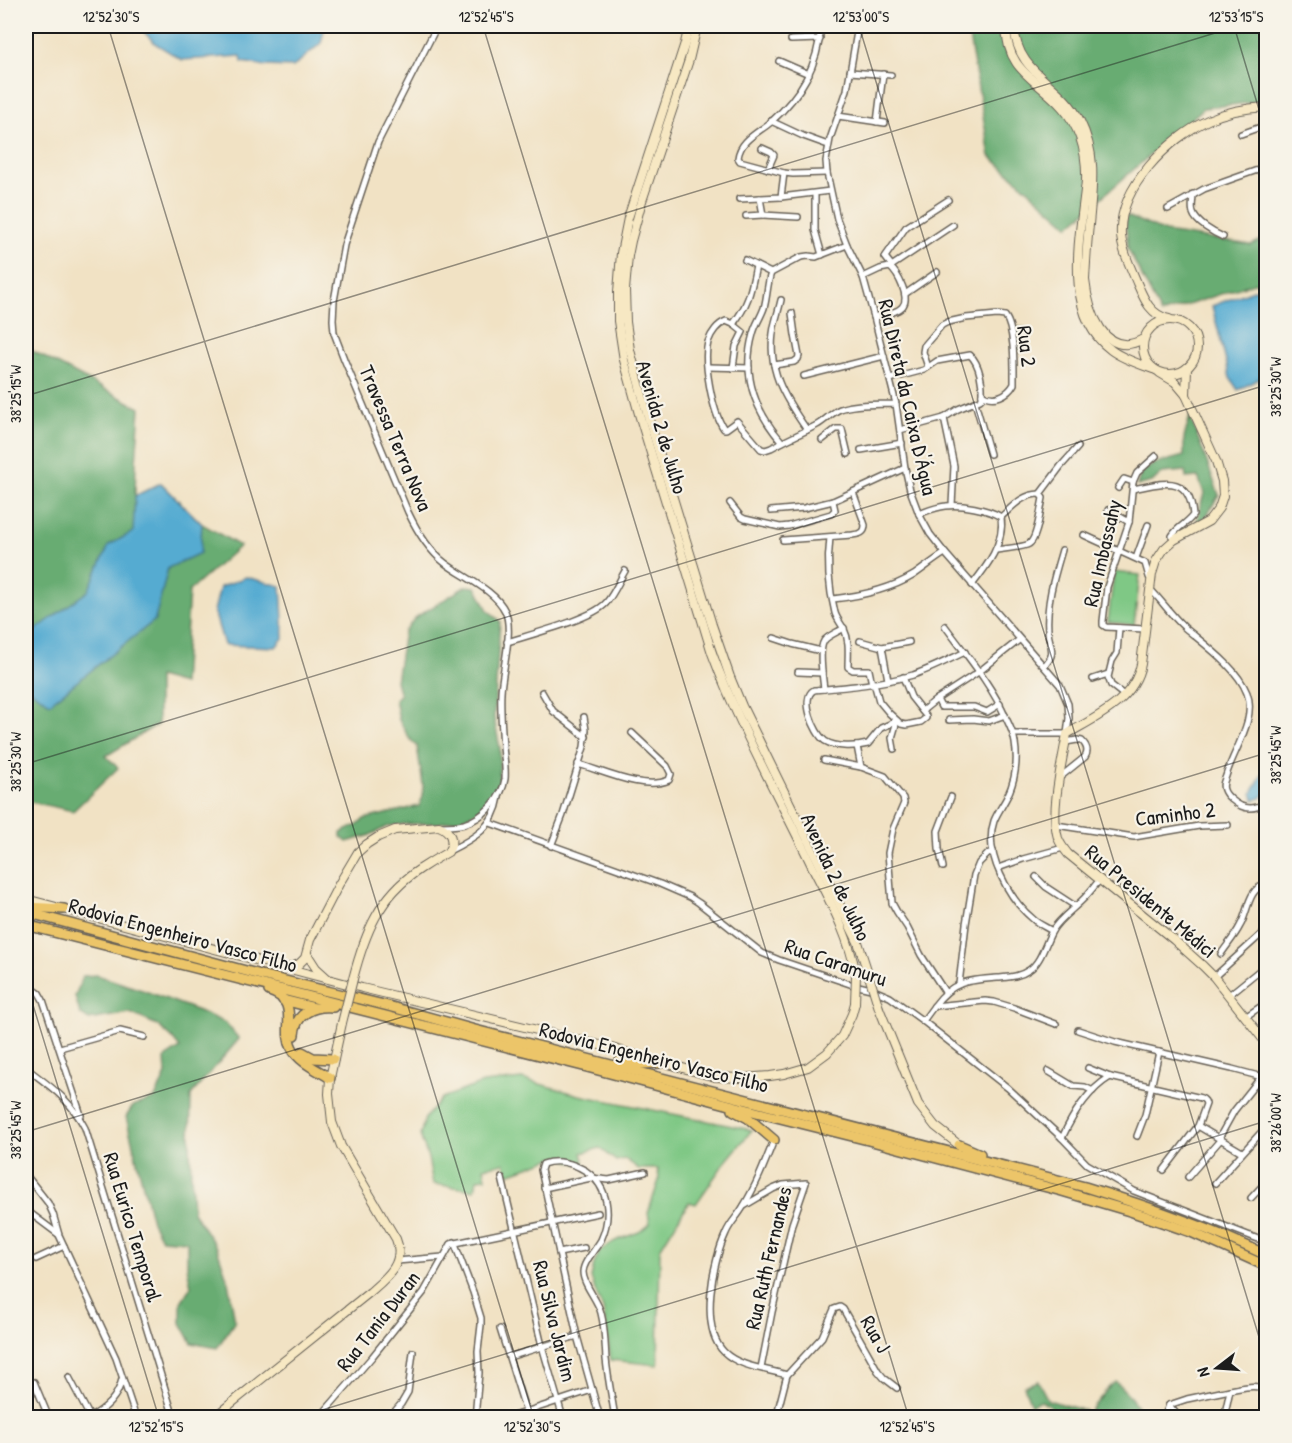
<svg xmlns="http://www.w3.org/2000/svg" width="1292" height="1443" font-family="'Patrick Hand',sans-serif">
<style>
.green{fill:#7fc885;stroke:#4e7250;stroke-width:1.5}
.forest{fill:#67ac72;stroke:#426447;stroke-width:1.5}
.water{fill:#55abd1;stroke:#386476;stroke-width:1.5}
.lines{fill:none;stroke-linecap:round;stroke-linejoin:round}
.minor-casing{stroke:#676157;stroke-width:8}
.secondary-casing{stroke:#676157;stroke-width:10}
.motorway-casing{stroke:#676157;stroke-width:12}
.minor{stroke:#fff;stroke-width:5}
.secondary{stroke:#f7e8c3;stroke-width:8}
.motorway{stroke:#ecc569;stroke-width:9}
.secondary-bridge-casing{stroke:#676157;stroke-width:10;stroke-linecap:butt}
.secondary-bridge{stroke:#f7e8c3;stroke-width:8}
.ticks{fill:none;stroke:#1c1c1c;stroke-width:1.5;stroke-opacity:0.45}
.labels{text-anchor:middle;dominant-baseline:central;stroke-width:4.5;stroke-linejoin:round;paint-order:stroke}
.street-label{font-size:21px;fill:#1c1c1c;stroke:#f7f3e8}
.neatline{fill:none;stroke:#1c1c1c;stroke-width:2}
.ticks-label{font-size:15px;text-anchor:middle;fill:#1c1c1c}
</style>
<rect width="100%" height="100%" fill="#f7f3e8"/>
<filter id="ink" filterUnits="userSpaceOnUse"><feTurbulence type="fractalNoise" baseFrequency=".0167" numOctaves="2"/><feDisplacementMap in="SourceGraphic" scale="12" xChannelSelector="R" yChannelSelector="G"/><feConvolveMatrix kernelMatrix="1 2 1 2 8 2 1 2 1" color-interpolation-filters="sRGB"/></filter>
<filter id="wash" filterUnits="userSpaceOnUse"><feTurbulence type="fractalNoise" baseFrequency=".008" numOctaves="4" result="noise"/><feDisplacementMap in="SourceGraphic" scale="24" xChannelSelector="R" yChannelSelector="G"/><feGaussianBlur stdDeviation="1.35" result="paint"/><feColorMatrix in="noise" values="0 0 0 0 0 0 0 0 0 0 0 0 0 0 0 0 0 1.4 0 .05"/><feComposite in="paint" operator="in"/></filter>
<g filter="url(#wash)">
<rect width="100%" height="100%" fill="#f1e2c4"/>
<g class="green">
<rect x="1014" y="328" width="12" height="22"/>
<polygon points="1114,572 1140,575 1134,625 1108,622"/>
<polygon points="522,1079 579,1095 752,1130 723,1165 696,1204 689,1202 660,1249 658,1365 611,1360 603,1309 596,1293 591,1278 594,1264 600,1251 615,1241 639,1232 650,1224 648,1213 659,1180 658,1169 639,1169 625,1159 616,1161 600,1148 582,1153 585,1166 564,1159 553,1158 508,1174 504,1163 484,1167 486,1178 477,1179 475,1190 433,1184 428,1158 420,1135 425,1118 442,1098 483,1083"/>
</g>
<g class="forest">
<polygon points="967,26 1266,26 1266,101 1204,108 1069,226 990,156"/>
<polygon points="1125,215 1165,232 1251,245 1266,238 1266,279 1161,314 1128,249"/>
<polygon points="26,349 31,350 140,408 136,463 135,496 161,483 202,524 240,546 189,591 183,684 158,677 158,724 106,756 118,768 73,811 26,801"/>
<polygon points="1190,416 1219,495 1203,522 1197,520 1204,493 1198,477 1186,478 1185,471 1162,473 1152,482 1137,486 1141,472 1154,464 1184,456 1184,438"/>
<polygon points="466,586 476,587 488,610 500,621 494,718 500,748 499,783 493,795 481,809 462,819 439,823 405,824 389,826 368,836 347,842 341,837 341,833 358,825 364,819 419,806 422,799 423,785 417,746 409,738 399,720 395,699 400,695 396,681 404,631 416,617"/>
<polygon points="97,975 145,991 199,1011 226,1023 239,1039 191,1095 190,1149 193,1212 217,1248 228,1281 235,1321 217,1348 192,1343 181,1323 181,1302 191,1286 187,1267 187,1241 161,1239 152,1222 126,1117 133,1106 155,1098 166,1074 165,1058 180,1048 172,1038 157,1025 130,1013 89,1020 80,1014 75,996 83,976"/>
<polygon points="1038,1381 1048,1400 1089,1412 1110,1386 1116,1382 1127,1393 1137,1406 1138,1417 1085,1417 1086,1414 1077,1410 1072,1417 1062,1417 1053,1408 1041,1400 1031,1405 1024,1386"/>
</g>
<g class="water">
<polygon points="138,26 325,26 321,43 293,67 265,66 242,62 241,56 182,60 156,44"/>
<polygon points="1266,285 1266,375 1238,390 1230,378 1212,306"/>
<polygon points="161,483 202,524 200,553 168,568 155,620 50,703 26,687 26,629 34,631 88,591 109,545 133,532 135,496"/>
<polygon points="246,577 281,586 284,637 276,647 224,645 214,611 220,587"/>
<polygon points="1266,767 1266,793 1261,798 1254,800 1252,793"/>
</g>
</g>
<g filter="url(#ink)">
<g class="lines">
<defs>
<g id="minor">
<path d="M437,26L378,142L344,245L334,301L333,320L334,333L344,359L408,512C417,531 428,550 445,563C463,577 495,590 505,611C514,630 502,670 501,692C500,711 502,729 503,747C504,758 506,768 505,779C502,799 483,818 464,824C456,826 449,826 441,826"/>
<path d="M821,26C818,66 801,95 771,122C758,133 740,140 738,158L740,161L784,173L793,174L827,173"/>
<polyline points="858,26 847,90 830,139 826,161 827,173 837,219 847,245 863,277 874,317 896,404 905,468 910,490 919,514 930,534 945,553 1060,685 1068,704 1069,718 1067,734 1013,734"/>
<polyline points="791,40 820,39"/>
<polyline points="779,61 809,74"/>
<polyline points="850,72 891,75"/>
<polyline points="838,116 885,123"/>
<polyline points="771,121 803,136 828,145"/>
<polyline points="877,122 883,74"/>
<polyline points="1241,134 1266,125"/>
<polyline points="1266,147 1266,148"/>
<polyline points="762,148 771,152 774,155 768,169"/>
<polyline points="815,194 815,230 822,255"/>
<path d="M1193,194C1193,200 1191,208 1193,213C1196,223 1214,233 1223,237"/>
<polyline points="781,197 784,173"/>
<polyline points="739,199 781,197 830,191"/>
<polyline points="1168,209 1204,189 1266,167"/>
<polyline points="763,215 798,217"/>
<polyline points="746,216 763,215 760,198"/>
<polyline points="745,260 771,273"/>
<polyline points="892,266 885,257 906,227 948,200"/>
<polyline points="890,267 953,225"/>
<path d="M863,277L880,269L890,267C898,274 911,298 902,307C897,313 882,315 874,317"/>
<polyline points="905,294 937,272"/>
<path d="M781,300C779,309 776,318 774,327C766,369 784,397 807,430"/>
<path d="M733,324C749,304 751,290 756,266"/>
<polyline points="774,365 794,362 798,359 799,356 795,335 792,313"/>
<polyline points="708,367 749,368"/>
<path d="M928,367L923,352L924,346L942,325L948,322L966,318L997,315L1005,316C1015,329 1014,367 1014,384C1008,395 994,402 982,394"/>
<path d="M733,368L736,346L743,332L733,324L726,321C718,324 711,333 708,342C703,361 712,412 724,429H726L737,421L761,449L765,450L771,448C786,440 802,433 817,425C826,420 831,413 840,409C858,403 878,405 896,404"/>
<polyline points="804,376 884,356"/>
<path d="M890,379L924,370L937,361L970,355C980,364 983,385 982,398L980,400L958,409L944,418L900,430"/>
<polyline points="975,402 990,454"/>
<polyline points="944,418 954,466 952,505"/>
<polyline points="822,440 836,429 842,429 848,454"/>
<path d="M782,442C755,411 741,376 753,334C755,325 761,317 764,308C767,298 767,287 770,276L771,273L801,257L808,256L816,257L847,245"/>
<polyline points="861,450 902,443"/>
<polyline points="1118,488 1124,479 1133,482"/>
<path d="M1133,489C1164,483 1189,473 1193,515C1187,524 1177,527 1172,536L1174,540"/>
<polyline points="1040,494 1061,466 1078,447"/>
<polyline points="730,503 741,517 745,519 780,527 789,526 831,514 835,510 833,501"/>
<polyline points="1108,510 1129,522"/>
<polyline points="771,511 804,508 833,501 905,468"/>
<path d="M919,514C927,511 936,507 946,506C961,504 988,509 1001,517C1005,543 987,566 972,585"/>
<path d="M1001,517C1013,506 1023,494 1040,494"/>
<polyline points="1084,535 1145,563 1149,577"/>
<path d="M830,537C827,561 829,589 835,613C837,619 841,624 844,629C850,641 848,654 848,667L853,670H869L872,684"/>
<path d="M783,540L852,535C859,534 865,534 865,525L853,492"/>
<path d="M996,550C1003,549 1025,547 1029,544C1037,539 1040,513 1042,503L1043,498L1040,494"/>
<polyline points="1136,558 1148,525"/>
<path d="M1150,589C1162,601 1171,615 1184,627C1205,645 1237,667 1247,693C1257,719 1233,751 1226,776C1224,781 1222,785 1224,790C1226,796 1235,803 1241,806C1250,810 1258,808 1266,802"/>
<path d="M833,599C860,596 891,589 914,575C924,568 934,560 945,553"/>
<path d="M945,626C967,656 991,684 1006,718C1010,726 1014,734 1015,743C1018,761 1015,781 1007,797C1003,805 997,813 994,821C983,853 1009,899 1033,919C1038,924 1046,927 1052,931"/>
<polyline points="1119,628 1117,653 1112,661 1108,677 1111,685 1125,696"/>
<polyline points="1145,629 1106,627 1103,625 1103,621 1107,587 1129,522 1133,482 1137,473 1156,456"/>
<polyline points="774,638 792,644 821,651"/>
<polyline points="860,641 882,647 909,642"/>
<path d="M507,642C529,635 592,619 606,603C614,594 619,581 625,571"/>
<polyline points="882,647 888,680"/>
<path d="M1044,666C1058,652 1049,647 1048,631C1046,603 1054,577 1062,550"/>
<polyline points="798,672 822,673"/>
<polyline points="1093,679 1108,674"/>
<polyline points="874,683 879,701 889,713 901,724 906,725 921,722 926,718 926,716 911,697 903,677"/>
<path d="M824,689C823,679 818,650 824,641C827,636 838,632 844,628"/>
<polyline points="542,692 553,711 586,737"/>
<polyline points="937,699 941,707 974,707 987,712 1000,704"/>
<polyline points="922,711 937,699 980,671 1019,640"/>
<path d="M895,720L890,724L881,728L868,744C856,747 836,748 825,741C814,733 800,698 814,690C847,687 881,684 913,675C931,669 948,660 965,652"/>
<polyline points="949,720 973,719 989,721 1005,715"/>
<polyline points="857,746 861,767"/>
<polyline points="894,749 892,738 897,721"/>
<polyline points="824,760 861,767 885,776 903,798 904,803 893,829 888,853 892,903 897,912 907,927 921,955 945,992"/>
<path d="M578,764C603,771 644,791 669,780L671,774L667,766L632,733"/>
<path d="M1059,778L1085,757C1089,751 1086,745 1082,741L1077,740L1066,742"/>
<polyline points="490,823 660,884 690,897 699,903 762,953 779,960 850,984 871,989 890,997 923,1021 1008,1088 1062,1138 1087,1164 1134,1191 1266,1242"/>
<polyline points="1056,825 1134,837 1199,826 1228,825"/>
<polyline points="551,846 563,815 584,747 586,730 584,717"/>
<path d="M449,851C475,838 494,827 499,797"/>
<polyline points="943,867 939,849 938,831 951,797"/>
<polyline points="998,868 1023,859 1063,848"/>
<polyline points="1036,877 1046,887 1075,906"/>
<path d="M1221,954C1227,945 1235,936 1240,926C1248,913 1248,887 1266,885"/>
<polyline points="1214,977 1266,930"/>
<polyline points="26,984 39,993 43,1000 81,1115"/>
<polyline points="959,984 966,924 974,875 979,863 988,854 993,851"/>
<polyline points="1229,995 1266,965"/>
<path d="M934,1006C952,981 969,980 998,978C1009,977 1019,977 1029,970C1041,962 1045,944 1052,931C1061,916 1076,908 1087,895C1091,891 1095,885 1099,881"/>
<polyline points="1245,1017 1266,1003"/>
<polyline points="923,1021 934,1006 985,1001 994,1002 1014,1008 1056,1024"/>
<polyline points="1078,1030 1115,1042 1232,1069 1266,1078"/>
<polyline points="60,1048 120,1031 144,1037"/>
<path d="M26,1068C51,1087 70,1099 85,1128L174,1418"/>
<path d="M1088,1068L1110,1077L1197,1097C1202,1098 1205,1099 1206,1104L1198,1126L1164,1170"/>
<polyline points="1048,1071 1073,1086 1085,1087 1093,1091"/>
<polyline points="1198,1126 1242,1152"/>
<polyline points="1137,1136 1145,1115 1159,1052"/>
<path d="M1062,1138C1073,1114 1087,1091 1110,1077"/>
<polyline points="1219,1138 1234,1111 1261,1077"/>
<path d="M774,1140C765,1163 756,1186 743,1207C738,1216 730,1223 726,1233C713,1261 699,1327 724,1352C739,1367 767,1369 787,1375L776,1418"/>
<polyline points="26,1175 48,1203 53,1214 59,1235 116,1358 136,1418"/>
<polyline points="1188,1177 1221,1139"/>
<polyline points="502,1178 542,1346 563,1418"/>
<polyline points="1215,1183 1266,1127"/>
<polyline points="544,1188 591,1178 609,1180 645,1172"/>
<polyline points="1251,1198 1266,1182"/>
<polyline points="744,1206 773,1189 783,1185 806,1183 792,1224 772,1312 761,1368"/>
<polyline points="26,1210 58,1234"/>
<polyline points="454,1242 473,1292 481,1318 481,1325 478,1351 479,1373 475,1418"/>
<polyline points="559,1253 584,1248"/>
<polyline points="36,1259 64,1246"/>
<polyline points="397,1261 443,1257"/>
<polyline points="500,1329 528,1418"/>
<polyline points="509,1357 577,1336"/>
<polyline points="787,1375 822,1337 834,1309 840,1307 843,1309 878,1371 884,1378 897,1388"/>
<polyline points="69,1377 90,1417"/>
<polyline points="34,1382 49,1418"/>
<polyline points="1169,1405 1180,1418"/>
<path d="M89,1418C105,1409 118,1398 122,1379"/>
<polyline points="319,1418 372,1357 424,1292 451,1244 598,1213"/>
<polyline points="389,1418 401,1404 408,1392 413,1352"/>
<polyline points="507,1418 592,1390"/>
<path d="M600,1418L577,1336L541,1170L543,1164C557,1159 573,1163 586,1171C609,1187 612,1216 601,1240C596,1249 583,1262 583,1272C583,1285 598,1300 601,1313C605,1328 605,1344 606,1359C608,1379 612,1398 615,1418"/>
<polyline points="1164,1418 1169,1405 1187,1399 1230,1390"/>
<path d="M1224,1418L1230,1390C1242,1388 1256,1383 1266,1390"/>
</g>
<g id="secondary">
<path d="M689,26L685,43L628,218L621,253L618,292V321L624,360L639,414L712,653C739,726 777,794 811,864C829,900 849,935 856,975"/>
<polyline points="697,26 689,60 642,201 631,241 628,256 625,290 626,322 630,350 647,413 712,625 730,677 742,706 858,942 869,976"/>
<path d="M1006,26C1007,72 1036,78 1062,107C1080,127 1087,154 1086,181C1081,233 1061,313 1111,350C1123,359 1139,364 1153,369"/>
<path d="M1014,26C1017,76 1060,81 1080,121C1098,157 1092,187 1089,225C1087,243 1086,261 1085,280C1088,309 1104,361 1143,339"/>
<path d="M1169,319C1150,315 1144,299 1137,283C1131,268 1122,251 1121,235C1118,188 1169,138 1208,120C1227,111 1246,108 1266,107"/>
<circle cx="1170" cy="347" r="27"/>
<path d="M1160,373L1175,382L1186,395L1216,461L1222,481L1223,496L1219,508L1209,521L1174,540L1164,549L1156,561L1152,574L1141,664C1134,701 1096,717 1067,734C1062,762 1050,812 1058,838C1060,844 1064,849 1068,854L1174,940L1203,966L1214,977L1266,1043"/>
<polyline points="1186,395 1187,368"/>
<polyline points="26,899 362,988 604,1046 715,1077 741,1078 770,1076 784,1074 808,1067 827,1053 842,1036 852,1014 855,1003"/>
<polyline points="307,954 316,968 327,978"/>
<path d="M289,968L299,964L305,958L310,940L339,884L358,852L367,844L378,837L395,830L439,826C451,831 455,841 448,852C439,857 429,863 420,869C379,896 365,933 353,979"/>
<polyline points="879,1008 918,1104 935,1126 959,1145"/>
<path d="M213,1418L370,1292C386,1278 406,1263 396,1239L341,1146L332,1122L329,1094L330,1078L342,1023"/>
</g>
<g id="motorway">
<polyline points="26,907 64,909"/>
<path d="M26,912L261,975L388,1006L475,1030L1085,1187C1147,1206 1208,1227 1266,1255"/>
<polyline points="26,925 587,1067 760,1113 868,1140 1062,1191 1133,1212 1191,1232 1266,1266"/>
<path d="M269,991C302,1001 281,1029 292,1048C299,1062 318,1070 330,1078"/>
<polyline points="283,1000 315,1008"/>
<path d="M294,1035C295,1014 313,1005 333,1007"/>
<polyline points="302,1052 313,1058 333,1059"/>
<polyline points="620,1061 643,1064 660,1063"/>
<polyline points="733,1110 748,1118 774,1140"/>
<polyline points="959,1145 980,1154"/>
</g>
</defs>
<use href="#minor" class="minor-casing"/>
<use href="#secondary" class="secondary-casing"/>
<use href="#motorway" class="motorway-casing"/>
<use href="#minor" class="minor"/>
<use href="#secondary" class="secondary"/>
<use href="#motorway" class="motorway"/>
<defs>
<g id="secondary-bridge">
<polyline points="869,976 879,1008"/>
<polyline points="855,1003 856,975"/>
<polyline points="342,1023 353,979"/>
</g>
</defs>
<use href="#secondary-bridge" class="secondary-bridge-casing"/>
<use href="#secondary-bridge" class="secondary-bridge"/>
</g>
</g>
<path class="ticks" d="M108,26L534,1418M483,26L909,1418M859,26L1266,1360M1234,26L1266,133M26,28L34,26M26,396L1238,26M26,764L1266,385M26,982L159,1418M26,1132L1266,753M296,1418L1266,1121"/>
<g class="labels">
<g class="street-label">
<text transform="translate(1027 346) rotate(83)">Rua 2</text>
<text transform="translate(908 397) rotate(77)">Rua Direta da Caixa D'Água</text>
<text transform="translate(662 427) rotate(74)">Avenida 2 de Julho</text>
<text transform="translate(396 438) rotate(67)">Travessa Terra Nova</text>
<text transform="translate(1102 553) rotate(-77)">Rua Imbassahy</text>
<text transform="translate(1175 814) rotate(-7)">Caminho 2</text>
<text transform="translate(836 877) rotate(65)">Avenida 2 de Julho</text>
<text transform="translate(1151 901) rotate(40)">Rua Presidente Médici</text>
<text transform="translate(183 935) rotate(15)">Rodovia Engenheiro Vasco Filho</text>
<text transform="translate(836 962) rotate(19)">Rua Caramuru</text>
<text transform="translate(654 1057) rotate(14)">Rodovia Engenheiro Vasco Filho</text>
<text transform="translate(133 1227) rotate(73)">Rua Eurico Temporal</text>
<text transform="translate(768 1258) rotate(-77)">Rua Ruth Fernandes</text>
<text transform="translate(378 1321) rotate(-52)">Rua Tania Duran</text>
<text transform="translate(555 1321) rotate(76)">Rua Silva Jardim</text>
<text transform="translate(876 1334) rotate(60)">Rua J</text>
</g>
</g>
<rect width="1292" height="1443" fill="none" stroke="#f7f3e8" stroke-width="66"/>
<g transform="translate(1217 1368) rotate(253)" stroke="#f7f3e8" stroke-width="4.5" paint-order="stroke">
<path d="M0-4.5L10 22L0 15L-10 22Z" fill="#1c1c1c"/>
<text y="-9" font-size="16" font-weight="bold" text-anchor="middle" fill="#1c1c1c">N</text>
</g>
<rect x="33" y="33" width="1226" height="1377" class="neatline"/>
<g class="ticks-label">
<text x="111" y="22">12°52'30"S</text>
<text x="486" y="22">12°52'45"S</text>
<text x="861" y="22">12°53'00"S</text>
<text x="1236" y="22">12°53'15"S</text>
<text transform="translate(1276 387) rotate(-90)" y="5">38°25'30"W</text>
<text transform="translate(16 394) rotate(-90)" y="5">38°25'15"W</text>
<text transform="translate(1276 755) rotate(-90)" y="5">38°25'45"W</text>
<text transform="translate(16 762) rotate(-90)" y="5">38°25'30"W</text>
<text transform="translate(1276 1123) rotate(-90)" y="5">38°26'00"W</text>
<text transform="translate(16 1130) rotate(-90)" y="5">38°25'45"W</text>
<text x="156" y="1432">12°52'15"S</text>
<text x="532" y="1432">12°52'30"S</text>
<text x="907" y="1432">12°52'45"S</text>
</g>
</svg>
